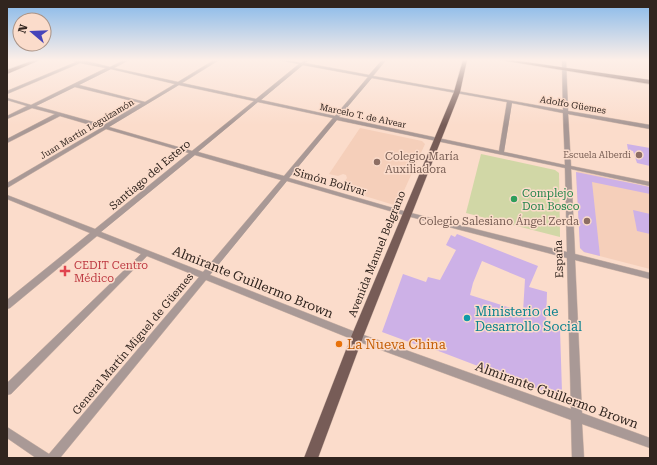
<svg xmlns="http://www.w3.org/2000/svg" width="657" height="465" font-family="'Roboto Serif',serif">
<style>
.built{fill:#f5cfba}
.green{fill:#d1d7a6}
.building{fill:#cdb1e7;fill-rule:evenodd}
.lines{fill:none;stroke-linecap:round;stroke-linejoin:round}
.minor-casing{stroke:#d7bbac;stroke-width:1}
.major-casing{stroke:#d7bbac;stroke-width:1}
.minor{fill:#a99996;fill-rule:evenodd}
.major{fill:#775c57;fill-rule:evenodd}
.education-dot{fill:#8d6e63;stroke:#fbdccb;stroke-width:1.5}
.leisure-dot{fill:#2e9e5b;stroke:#fbdccb;stroke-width:1.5}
.health-dot{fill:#e0444e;stroke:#fbdccb;stroke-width:1.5}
.culture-dot{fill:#0f9aa8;stroke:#fbdccb;stroke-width:1.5}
.food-dot{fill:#e8710a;stroke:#fbdccb;stroke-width:1.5}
.labels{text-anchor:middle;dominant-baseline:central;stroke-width:3;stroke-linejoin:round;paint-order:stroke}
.far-street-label{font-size:9px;fill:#31251f;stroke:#fbdccb}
.far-education-label{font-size:9px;fill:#785e54;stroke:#fbdccb;text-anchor:end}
.education-label{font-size:11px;fill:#785e54;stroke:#fbdccb;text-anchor:start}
.street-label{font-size:11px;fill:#31251f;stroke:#fbdccb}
.leisure-label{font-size:11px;fill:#27864d;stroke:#fbdccb;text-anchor:start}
.health-label{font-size:11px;fill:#be3a42;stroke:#fbdccb;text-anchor:start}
.near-street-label{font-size:13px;fill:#31251f;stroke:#fbdccb}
.near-culture-label{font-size:13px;fill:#0d838f;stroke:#fbdccb;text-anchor:start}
.near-food-label{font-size:13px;fill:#c56008;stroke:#fbdccb;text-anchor:start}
</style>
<rect width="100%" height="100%" fill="#fbdccb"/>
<g class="built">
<polygon points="360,128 422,141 425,144 398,204 394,205 345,190 347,187 342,185 347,178 346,175 343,174 338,176 329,174"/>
<polygon points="578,171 650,187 650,269 584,252 580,248 576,172"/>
</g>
<polygon class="green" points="481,154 555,170 559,173 560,237 466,213"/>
<g class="building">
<polygon points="627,144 650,148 650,166 637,163 633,151 628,150"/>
<polygon points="576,172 650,187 650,194 592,182 600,256 584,252 580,248"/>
<polygon points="633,210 650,214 650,234 637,231"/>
<path d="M457,234L538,266L529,287L547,292L546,324L560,329L562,392L554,395L428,347V349L382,332L403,274L426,282L428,277L440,280L456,250L446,245L451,235L455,237ZM482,261L525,279L523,312L470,295L473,283Z"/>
</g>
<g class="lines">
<defs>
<path id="minor" d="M71,60H82L110,67L124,60H129L114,68L178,82L214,60H219L182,83L256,99L299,64L279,60H287L301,63L305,60H309L305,63L369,75L382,60H386L373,76L563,110L562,60H566L568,111L650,125V129L568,114L571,166L650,182V186L571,169L575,254L650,273V279L575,260L582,413L650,438V448L582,424L584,458H572L571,420L354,340L206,280L60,458H36L7,438V427L49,454L199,277L147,256L11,394L7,395V383L141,254L97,236L10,308L7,309V300L90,233L7,199V195L95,229L189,153L106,129L7,188V183L101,128L60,116L7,143V139L55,114L32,108L7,119V116L27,106L7,100V98L31,105L106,68L80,63L7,94V91L76,62ZM303,65L368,77L335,116L261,100ZM111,69L175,84L145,102L79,85ZM372,78L507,102L499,151L339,117ZM179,85L254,101L192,151L109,127ZM75,87L141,103L104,125L36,106ZM258,102L333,118L284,176L198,152ZM512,103L563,113L565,165L504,152ZM337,120L565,168L567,252L407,212L289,178ZM195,155L281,180L203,272L101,232ZM287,181L407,216L567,258L571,409L358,333L210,275Z"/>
<g id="major">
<polygon points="34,60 40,60 7,74 7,70"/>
<polygon points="463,60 467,60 460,92 363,337 318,458 304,458 351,337 454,92"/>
<polygon points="500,60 512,60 650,80 650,84"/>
</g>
</defs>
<use href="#minor" class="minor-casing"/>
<use href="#major" class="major-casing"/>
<use href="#minor" class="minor"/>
<use href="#major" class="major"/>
</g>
<linearGradient id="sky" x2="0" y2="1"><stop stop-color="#85b8ea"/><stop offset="0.48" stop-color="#fdefe8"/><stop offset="1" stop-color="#fdefe8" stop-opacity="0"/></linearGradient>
<rect width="657" height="125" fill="url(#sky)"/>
<g class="education-dot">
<circle cx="639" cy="155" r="4"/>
<circle cx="377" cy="162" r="4"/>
<circle cx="587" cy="221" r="4"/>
</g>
<circle class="leisure-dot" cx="514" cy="199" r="4"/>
<path class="health-dot" d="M63 265h4v4h4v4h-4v4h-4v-4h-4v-4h4z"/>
<circle class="culture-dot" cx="467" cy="318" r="4"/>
<circle class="food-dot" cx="339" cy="344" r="4"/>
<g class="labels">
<g class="far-street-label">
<text transform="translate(573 105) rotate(10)">Adolfo Güemes</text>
<text transform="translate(363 116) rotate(12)">Marcelo T. de Alvear</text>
<text transform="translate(87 129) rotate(-31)">Juan Martín Leguizamón</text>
</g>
<g class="far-education-label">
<text x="631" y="155">Escuela Alberdi</text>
</g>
<g class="education-label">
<text x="385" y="156">Colegio María<tspan x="385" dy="13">Auxiliadora</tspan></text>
<text x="579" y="221" text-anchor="end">Colegio Salesiano Ángel Zerda</text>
</g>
<g class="street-label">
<text transform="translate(150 175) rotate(-40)">Santiago del Estero</text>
<text transform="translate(330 182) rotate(16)">Simón Bolívar</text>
<text transform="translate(377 254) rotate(-68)">Avenida Manuel Belgrano</text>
<text transform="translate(559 259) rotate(-92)">España</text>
<text transform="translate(133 344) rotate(-50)">General Martín Miguel de Güemes</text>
</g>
<g class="leisure-label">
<text x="522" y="193">Complejo<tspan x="522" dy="13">Don Bosco</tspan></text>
</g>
<g class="health-label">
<text x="74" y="265">CEDIT Centro<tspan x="74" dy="13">Médico</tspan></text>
</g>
<g class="near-street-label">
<text transform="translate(253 282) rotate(22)">Almirante Guillermo Brown</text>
<text transform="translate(557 395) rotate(20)">Almirante Guillermo Brown</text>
</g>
<g class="near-culture-label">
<text x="475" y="311">Ministerio de<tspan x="475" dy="15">Desarrollo Social</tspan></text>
</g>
<g class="near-food-label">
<text x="347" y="344">La Nueva China</text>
</g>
</g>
<rect width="657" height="465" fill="none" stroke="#31251f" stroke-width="16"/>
<g transform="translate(32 32) rotate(289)"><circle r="19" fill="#fbdccb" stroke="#aa9386"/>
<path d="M0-3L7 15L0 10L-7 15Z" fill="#4644ba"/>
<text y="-6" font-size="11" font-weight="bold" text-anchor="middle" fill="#31251f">N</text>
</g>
</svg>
